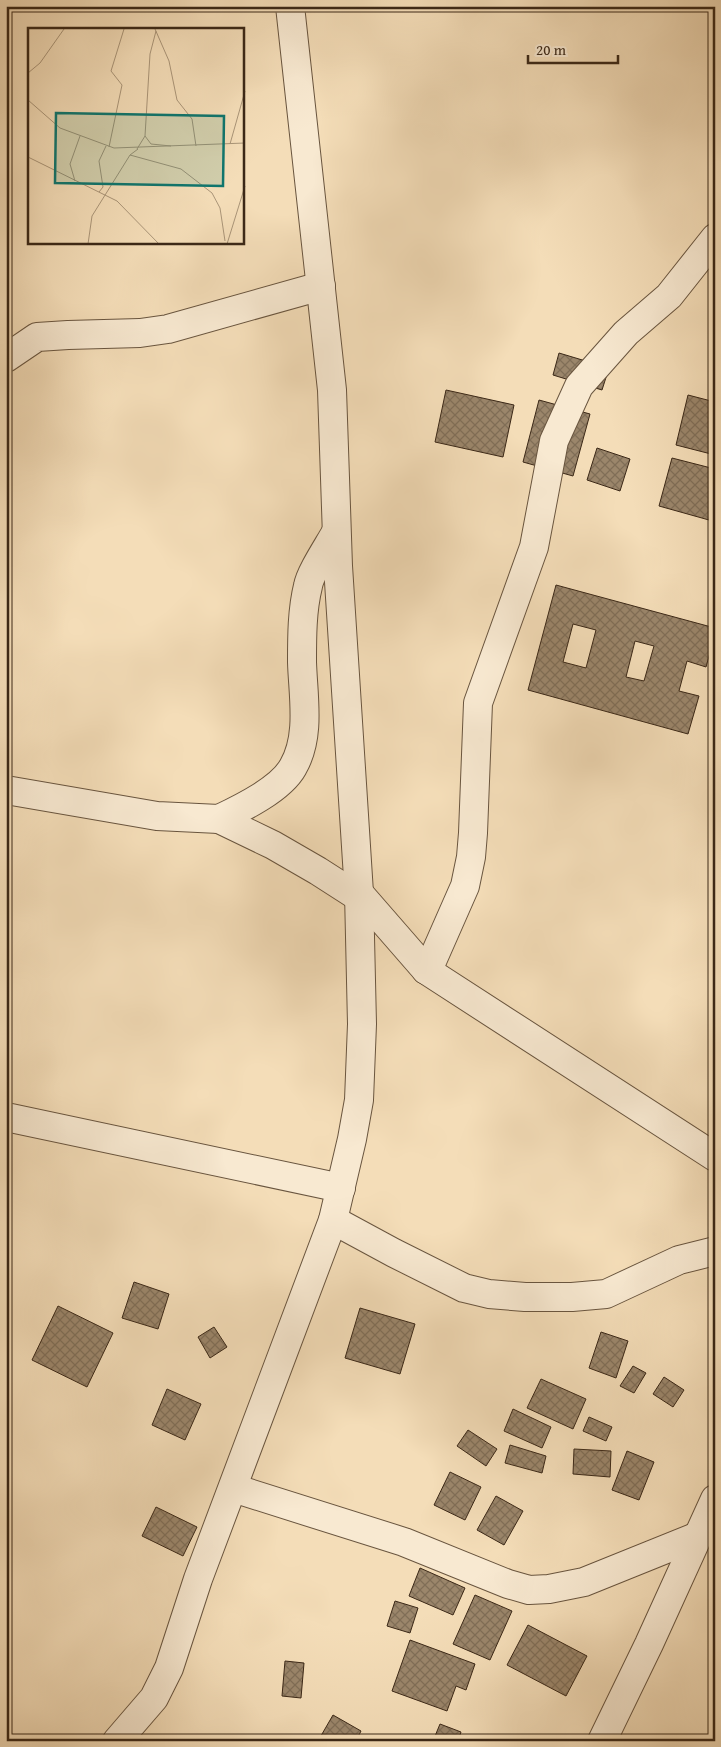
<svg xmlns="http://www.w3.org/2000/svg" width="721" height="1747" font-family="'Gentium Book Plus',serif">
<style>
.building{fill:url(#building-cross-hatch);stroke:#3b2817;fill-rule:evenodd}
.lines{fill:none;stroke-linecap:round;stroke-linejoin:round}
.minor-casing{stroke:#69553f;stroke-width:30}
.minor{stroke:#f8e9d1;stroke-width:28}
.inset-road{fill:none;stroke:#aa9578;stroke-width:1}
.view{fill:#0f766e;fill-opacity:0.15;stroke:#0f766e;stroke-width:2.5}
.inset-edge{fill:none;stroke:#3b2817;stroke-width:2.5}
</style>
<defs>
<pattern id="building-cross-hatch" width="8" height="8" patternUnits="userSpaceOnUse" patternTransform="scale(1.25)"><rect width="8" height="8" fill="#9b866b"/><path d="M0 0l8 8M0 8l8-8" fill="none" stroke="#806e57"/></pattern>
</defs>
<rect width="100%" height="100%" fill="#f4ddb8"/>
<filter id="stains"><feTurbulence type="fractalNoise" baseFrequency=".004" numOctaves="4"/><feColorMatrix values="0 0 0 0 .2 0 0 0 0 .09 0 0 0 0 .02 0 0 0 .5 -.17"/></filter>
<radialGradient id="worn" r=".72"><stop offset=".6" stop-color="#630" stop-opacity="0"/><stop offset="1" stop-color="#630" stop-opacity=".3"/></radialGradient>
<g class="building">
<polygon points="559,353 609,368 602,390 553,375"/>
<polygon points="446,390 514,405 503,457 435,442"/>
<polygon points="688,395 715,402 715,455 676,445"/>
<polygon points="539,400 590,414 573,476 523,462"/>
<polygon points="597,448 630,459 620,491 587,480"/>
<polygon points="672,458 715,469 715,500 709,520 659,506"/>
<path d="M556,585L715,628V635L706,667L687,661L679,691L699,696L688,734L528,690ZM573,624L596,630L586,668L563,662ZM635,641L654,646L644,681L626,677Z"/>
<polygon points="134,1282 169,1294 158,1329 122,1318"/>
<polygon points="58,1306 113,1333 87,1387 32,1360"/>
<polygon points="360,1308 415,1324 400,1374 345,1358"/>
<polygon points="214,1327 227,1347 210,1358 198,1337"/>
<polygon points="601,1332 628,1341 616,1378 589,1368"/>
<polygon points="633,1366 646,1373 634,1393 620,1386"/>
<polygon points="664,1377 684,1390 673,1407 653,1394"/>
<polygon points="541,1379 586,1399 573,1429 527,1408"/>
<polygon points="167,1389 201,1404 185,1440 152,1425"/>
<polygon points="513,1409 551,1427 542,1448 504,1431"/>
<polygon points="589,1417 612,1427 606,1441 583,1431"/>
<polygon points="468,1430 497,1449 486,1466 457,1446"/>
<polygon points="510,1445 546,1456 542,1473 505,1463"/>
<polygon points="574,1449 611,1451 610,1477 573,1474"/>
<polygon points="627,1451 654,1462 639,1500 612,1490"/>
<polygon points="450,1472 481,1487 465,1520 434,1505"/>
<polygon points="496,1496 523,1511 504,1545 477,1530"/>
<polygon points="156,1507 197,1527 183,1556 142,1536"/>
<polygon points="420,1568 465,1588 453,1615 409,1596"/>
<polygon points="475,1595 512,1611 490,1660 453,1644"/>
<polygon points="395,1601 418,1608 410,1633 387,1626"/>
<polygon points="528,1625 587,1656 566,1696 507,1665"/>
<polygon points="410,1640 475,1664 466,1690 456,1686 447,1711 392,1691"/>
<polygon points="285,1661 304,1663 301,1698 282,1696"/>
<polygon points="333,1715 361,1731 356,1741 318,1741"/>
<polygon points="440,1724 461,1732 458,1741 433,1741"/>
</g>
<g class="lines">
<defs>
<g id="minor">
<polyline points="6,358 37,337 68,335 140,333 168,329 321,286"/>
<polyline points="6,790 157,816 219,819 273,845 318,871 360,898"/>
<path d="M219,819C242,808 281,789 293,767C311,736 303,696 302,662C302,637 302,610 308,586C310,573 329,545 336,532"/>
<polyline points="359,893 426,970 715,1157"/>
<polyline points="426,970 432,961 465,886 471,857 473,833 478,703 534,547 554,441 579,386 626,333 669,296 715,238"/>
<polyline points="6,1117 341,1188"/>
<polyline points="333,1220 394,1253 464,1288 489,1294 525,1297 572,1297 606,1294 679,1260 715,1251"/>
<polyline points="233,1488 404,1542 508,1584 529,1590 549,1589 584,1582 698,1536"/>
<polyline points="117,1741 154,1698 169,1668 198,1579 333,1220 352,1139 359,1100 362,1024 359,893 338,566 332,390 290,6"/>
<polyline points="602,1741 649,1644 715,1499"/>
</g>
</defs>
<use href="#minor" class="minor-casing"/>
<use href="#minor" class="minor"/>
</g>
<g transform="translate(28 28)">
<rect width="216" height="216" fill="#f4ddb8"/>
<path class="inset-road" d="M127,1L141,33L149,72L164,91L168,118M0,45L12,35L36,1M0,72L32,100L86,120L217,115M117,108L123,116L143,118M202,116L217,63M81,119L94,57L83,43L96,1M109,121L117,108L122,26L128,3M102,127L153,141L184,165L192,180L197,213M0,129L89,173L131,216M47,153L42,136L52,108M71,164L75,159L71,133L78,118M60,216L64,188L102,127L110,121M199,216L217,158"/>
<path class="view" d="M28,85L196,88L195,158L27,155Z"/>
<rect width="216" height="216" class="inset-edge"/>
</g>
<rect width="721" height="1747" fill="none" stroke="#f4ddb8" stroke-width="25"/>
<rect x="8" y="8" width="706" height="1732" fill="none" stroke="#3b2817" stroke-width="2.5"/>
<rect x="12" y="12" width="696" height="1722" fill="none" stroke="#3b2817"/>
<path d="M528 55v8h90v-8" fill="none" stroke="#3b2817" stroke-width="2.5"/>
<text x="536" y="55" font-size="15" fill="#3b2817" stroke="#f8e9d1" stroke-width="4" paint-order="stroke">20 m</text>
<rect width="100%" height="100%" filter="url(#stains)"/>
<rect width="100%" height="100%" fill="url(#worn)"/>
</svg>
